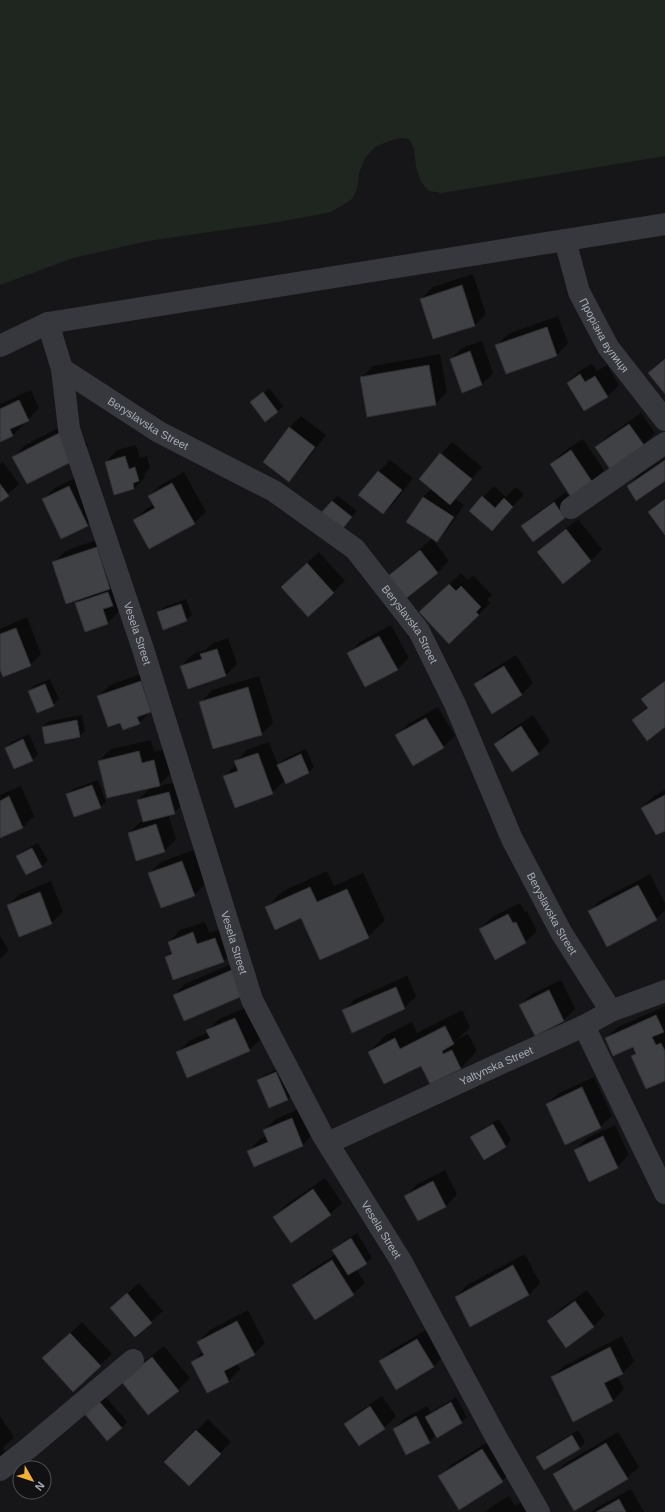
<svg xmlns="http://www.w3.org/2000/svg" width="665" height="1512" font-family="Arial,sans-serif">
<style>
.green{fill:#1e261f}
.shadow{fill:#0007}
.building{fill:#404145;stroke:#303034}
.lines{fill:none;stroke-linecap:round;stroke-linejoin:round}
.minor{stroke:#37383d;stroke-width:22}
.labels{text-anchor:middle;dominant-baseline:central;stroke-width:3;stroke-linejoin:round;paint-order:stroke}
.street-label{font-size:11px;fill:#a8adb8;stroke:#111113}
</style>
<rect width="100%" height="100%" fill="#161618"/>
<polygon class="green" points="0,0 665,0 665,156 442,193 429,191 421,182 416,167 414,148 409,139 400,138 389,141 375,147 365,158 359,173 357,189 352,199 346,203 331,212 279,222 148,241 73,258 0,285"/>
<g class="shadow">
<polygon points="473,274 486,314 475,325 434,338 421,299 433,287"/>
<polygon points="558,316 568,343 557,355 497,345 508,334"/>
<polygon points="482,341 493,373 482,384 451,359 462,348"/>
<polygon points="440,354 447,392 436,404 361,378 373,366"/>
<polygon points="592,364 597,371 607,365 619,385 608,396 585,410 568,383 579,371"/>
<polygon points="269,388 283,406 278,412 252,402"/>
<polygon points="31,390 39,408 28,420 23,422 24,424 13,435 0,441 0,404"/>
<polygon points="641,413 655,433 643,445 596,447 608,436"/>
<polygon points="301,416 326,435 300,469 289,480 289,428"/>
<polygon points="74,420 88,446 76,458 14,457 25,445"/>
<polygon points="583,439 604,470 592,482 551,465 562,453"/>
<polygon points="452,442 482,467 455,499 464,505 448,529 437,541 423,497 432,488 441,454"/>
<polygon points="136,445 140,458 147,456 150,468 144,474 145,477 134,489 106,462 117,450"/>
<polygon points="665,458 665,480 628,486 639,475"/>
<polygon points="390,460 413,478 395,502 383,513 378,472"/>
<polygon points="3,462 19,484 0,501 0,464"/>
<polygon points="184,472 206,512 194,523 135,520 146,509 154,504 149,496 161,485"/>
<polygon points="81,475 99,514 87,525 43,499 55,488"/>
<polygon points="494,486 506,497 516,487 524,494 492,530 483,497"/>
<polygon points="566,492 576,506 565,518 522,526 534,515"/>
<polygon points="338,496 357,511 339,532 332,501"/>
<polygon points="665,497 665,533 649,512"/>
<polygon points="578,519 602,549 591,561 539,552 550,541"/>
<polygon points="108,536 119,611 108,623 76,603 82,597 54,563 65,551"/>
<polygon points="432,539 449,561 438,572 404,598 388,577 399,566"/>
<polygon points="319,552 345,581 308,616 293,576"/>
<polygon points="461,573 468,580 473,575 492,595 487,600 490,603 478,615 432,601"/>
<polygon points="186,599 192,615 186,620 158,613 164,607"/>
<polygon points="27,617 41,654 30,665 0,667 0,629"/>
<polygon points="391,625 409,658 397,669 349,653 360,642"/>
<polygon points="228,638 237,664 225,676 181,666 193,654 205,650 213,643"/>
<polygon points="516,655 533,683 522,694 493,712 476,684 487,673"/>
<polygon points="152,670 162,700 139,723 121,722 98,696 110,685"/>
<polygon points="259,676 273,723 261,734 201,702 212,690"/>
<polygon points="50,679 59,699 53,705 29,691 35,685"/>
<polygon points="665,680 665,726 633,720 648,706 643,699"/>
<polygon points="438,707 455,736 443,747 397,736 408,724"/>
<polygon points="82,715 85,731 80,736 43,727 49,721"/>
<polygon points="533,715 550,741 539,753 512,771 495,744 506,733"/>
<polygon points="29,734 38,754 32,760 6,748 12,742"/>
<polygon points="151,740 154,752 165,749 171,773 158,786 181,781 186,801 174,813 168,814 176,839 165,851 137,860 129,833 140,822 143,821 138,800 151,787 99,761 111,749"/>
<polygon points="269,742 278,765 284,759 306,749 314,767 309,773 285,780 272,793 224,777 236,764 235,762 247,750"/>
<polygon points="98,780 106,802 100,807 67,794 73,789"/>
<polygon points="21,786 34,816 23,827 0,837 0,795"/>
<polygon points="665,790 665,829 642,808 654,796"/>
<polygon points="38,843 48,860 42,866 27,874 17,856 23,851"/>
<polygon points="194,850 206,883 194,895 149,873 161,862"/>
<polygon points="327,871 334,886 363,873 385,920 368,937 266,908 283,891"/>
<polygon points="650,874 665,903 665,910 656,919 589,911 601,900"/>
<polygon points="51,881 63,912 51,923 8,905 20,894"/>
<polygon points="520,903 525,912 527,911 537,931 525,942 480,929 492,917"/>
<polygon points="205,922 209,933 226,927 235,950 223,962 166,957 172,951 169,942 180,930"/>
<polygon points="0,936 9,950 0,959"/>
<polygon points="245,958 256,983 174,995 185,984"/>
<polygon points="407,976 416,996 404,1008 343,1011 355,999"/>
<polygon points="561,980 575,1009 564,1020 535,1035 521,1005 532,994"/>
<polygon points="665,1006 665,1079 632,1057 636,1053 633,1046 606,1038 618,1027"/>
<polygon points="247,1007 261,1039 249,1050 178,1052 189,1041 209,1032 208,1030 219,1019"/>
<polygon points="462,1010 470,1027 458,1039 468,1034 477,1051 461,1068 431,1083 421,1064 369,1052 386,1035 412,1022 417,1033"/>
<polygon points="282,1067 293,1093 288,1099 270,1107 259,1081 264,1075"/>
<polygon points="594,1077 612,1116 600,1127 547,1104 559,1093"/>
<polygon points="303,1107 314,1133 303,1145 255,1165 249,1151 260,1139 267,1136 264,1130 276,1119"/>
<polygon points="499,1119 511,1140 506,1146 484,1158 472,1137 477,1132"/>
<polygon points="615,1125 629,1155 617,1167 575,1150 587,1138"/>
<polygon points="445,1170 457,1194 446,1206 418,1220 406,1196 417,1184"/>
<polygon points="325,1178 342,1203 330,1214 274,1217 286,1205"/>
<polygon points="357,1233 372,1258 366,1263 356,1269 365,1283 353,1294 294,1285 305,1274 336,1254 333,1250 339,1244"/>
<polygon points="525,1254 540,1283 529,1295 471,1325 456,1297 467,1285"/>
<polygon points="139,1283 163,1311 135,1336 112,1308"/>
<polygon points="587,1290 605,1315 593,1327 548,1321 559,1310"/>
<polygon points="248,1310 265,1343 254,1354 237,1363 240,1369 229,1381 208,1392 192,1363 203,1351 198,1342 210,1330"/>
<polygon points="82,1322 112,1354 73,1390 55,1347"/>
<polygon points="429,1328 445,1354 434,1366 397,1388 381,1361 392,1350"/>
<polygon points="622,1336 634,1361 623,1373 617,1376 624,1389 613,1401 552,1377 564,1366"/>
<polygon points="164,1346 190,1378 178,1390 149,1413 134,1370"/>
<polygon points="105,1396 127,1422 121,1428 86,1413"/>
<polygon points="382,1396 396,1416 384,1428 360,1445 346,1424 357,1413"/>
<polygon points="456,1397 467,1417 461,1422 436,1435 429,1442 394,1429 405,1418 427,1406 431,1412"/>
<polygon points="0,1416 14,1437 3,1448 5,1452 0,1457"/>
<polygon points="208,1419 231,1442 189,1485 166,1462"/>
<polygon points="578,1430 585,1442 579,1448 537,1457 543,1451"/>
<polygon points="618,1432 639,1467 627,1478 554,1474 566,1463"/>
<polygon points="494,1438 513,1470 502,1481 440,1476 451,1465"/>
<polygon points="631,1489 644,1512 592,1512 596,1508"/>
<polygon points="509,1496 515,1506 524,1501 531,1512 486,1512 492,1506"/>
</g>
<g class="building">
<polygon points="462,285 475,326 433,339 420,299"/>
<polygon points="547,327 557,356 506,374 495,345"/>
<polygon points="470,351 482,385 462,393 450,359"/>
<polygon points="665,359 665,394 648,373"/>
<polygon points="429,365 436,405 367,417 360,377"/>
<polygon points="580,374 585,382 595,376 608,397 584,411 567,383"/>
<polygon points="263,392 278,412 265,422 250,402"/>
<polygon points="19,400 29,421 10,429 13,436 0,442 0,409"/>
<polygon points="629,424 644,445 610,469 595,447"/>
<polygon points="289,427 315,447 289,482 263,462"/>
<polygon points="63,431 77,459 27,484 12,457"/>
<polygon points="571,450 593,483 571,497 550,464"/>
<polygon points="440,453 472,479 450,505 419,479"/>
<polygon points="125,456 129,469 135,467 139,481 133,483 134,489 114,495 105,462"/>
<polygon points="665,460 665,481 636,501 627,486"/>
<polygon points="378,471 402,490 383,514 358,495"/>
<polygon points="172,483 195,524 149,549 133,520 155,508 148,496"/>
<polygon points="0,484 9,496 0,502"/>
<polygon points="69,486 88,526 61,539 42,499"/>
<polygon points="482,496 495,508 504,498 513,507 492,531 469,511"/>
<polygon points="423,497 454,517 437,542 406,522"/>
<polygon points="665,499 665,535 648,512"/>
<polygon points="332,501 352,517 339,533 318,516"/>
<polygon points="554,502 565,518 533,542 521,526"/>
<polygon points="566,529 591,561 563,584 537,552"/>
<polygon points="97,547 110,589 66,604 52,562"/>
<polygon points="420,550 438,573 404,600 387,577"/>
<polygon points="307,563 334,593 308,617 281,587"/>
<polygon points="449,584 456,591 461,586 481,607 476,612 479,615 449,644 419,612"/>
<polygon points="108,592 113,606 103,609 108,624 85,632 75,603"/>
<polygon points="181,604 187,621 163,630 157,612"/>
<polygon points="16,628 31,666 3,677 0,670 0,634"/>
<polygon points="379,636 398,670 365,687 347,653"/>
<polygon points="217,649 226,676 188,689 180,666 202,659 200,654"/>
<polygon points="504,666 522,695 492,714 474,684"/>
<polygon points="141,681 151,712 137,717 140,724 123,730 120,723 108,727 97,696"/>
<polygon points="665,681 665,727 647,741 632,720 648,708 641,699"/>
<polygon points="45,684 54,706 37,713 28,691"/>
<polygon points="248,687 262,735 213,749 199,702"/>
<polygon points="426,718 444,748 413,766 395,735"/>
<polygon points="77,720 80,737 45,744 42,727"/>
<polygon points="521,726 539,754 512,772 494,744"/>
<polygon points="23,739 33,761 14,769 5,748"/>
<polygon points="139,751 142,763 154,760 160,786 107,798 98,761"/>
<polygon points="258,753 273,794 235,808 223,776 238,771 234,761"/>
<polygon points="301,754 309,773 286,784 277,765"/>
<polygon points="92,785 101,808 74,817 66,794"/>
<polygon points="169,792 175,814 143,822 137,800"/>
<polygon points="665,795 665,831 656,835 641,808"/>
<polygon points="9,796 23,828 0,838 0,801"/>
<polygon points="156,824 165,852 136,861 128,833"/>
<polygon points="32,848 42,867 26,875 16,856"/>
<polygon points="182,861 195,896 161,908 148,873"/>
<polygon points="638,885 657,920 607,947 588,911"/>
<polygon points="310,887 317,902 347,889 369,938 320,960 301,918 275,930 265,907"/>
<polygon points="40,892 52,924 19,937 7,905"/>
<polygon points="508,914 513,923 516,922 526,943 495,960 479,929"/>
<polygon points="193,932 197,944 215,938 224,962 173,980 165,957 172,954 168,942"/>
<polygon points="234,969 245,995 184,1021 173,995"/>
<polygon points="396,987 405,1009 352,1033 342,1010"/>
<polygon points="549,990 564,1021 535,1036 519,1005"/>
<polygon points="656,1015 664,1032 652,1037 656,1045 661,1043 665,1051 665,1081 646,1089 631,1056 636,1054 633,1047 613,1056 605,1038"/>
<polygon points="235,1018 250,1051 187,1078 176,1052 210,1038 206,1030"/>
<polygon points="445,1026 454,1044 442,1051 443,1054 452,1050 461,1069 430,1084 421,1066 384,1084 368,1052 395,1038 400,1049"/>
<polygon points="276,1072 288,1100 269,1108 257,1080"/>
<polygon points="582,1087 601,1128 565,1145 546,1104"/>
<polygon points="292,1118 303,1146 254,1167 247,1151 268,1142 263,1130"/>
<polygon points="493,1124 506,1147 484,1160 470,1137"/>
<polygon points="603,1136 618,1168 589,1182 574,1150"/>
<polygon points="433,1181 446,1207 418,1221 404,1196"/>
<polygon points="313,1189 331,1215 291,1243 273,1217"/>
<polygon points="351,1238 367,1264 348,1275 332,1250"/>
<polygon points="332,1260 354,1295 315,1320 292,1285"/>
<polygon points="513,1265 529,1295 470,1327 455,1297"/>
<polygon points="127,1293 152,1323 135,1337 110,1308"/>
<polygon points="575,1301 594,1327 566,1348 547,1321"/>
<polygon points="237,1321 255,1355 224,1371 229,1382 207,1393 191,1362 204,1355 197,1342"/>
<polygon points="70,1333 101,1366 73,1392 42,1358"/>
<polygon points="417,1339 434,1367 396,1390 379,1361"/>
<polygon points="610,1347 623,1374 604,1383 613,1401 573,1422 551,1377"/>
<polygon points="152,1357 179,1391 148,1415 121,1381"/>
<polygon points="99,1401 122,1428 107,1441 84,1413"/>
<polygon points="451,1402 462,1423 437,1438 425,1417"/>
<polygon points="370,1406 385,1429 359,1446 344,1424"/>
<polygon points="416,1416 430,1443 406,1455 393,1429"/>
<polygon points="196,1430 221,1454 189,1486 164,1462"/>
<polygon points="572,1435 580,1449 544,1470 536,1457"/>
<polygon points="606,1443 628,1479 574,1511 553,1474"/>
<polygon points="482,1449 503,1482 459,1510 438,1476"/>
<polygon points="619,1499 626,1512 596,1512"/>
</g>
<g class="lines">
<g class="minor">
<path id="s1" d="M565,240L579,292L608,347L665,420"/>
<path id="s2" d="M48,323L62,369L69,429L143,649L252,1000L322,1134L401,1261L496,1437L539,1512"/>
<polyline points="0,346 48,323 665,224"/>
<path id="s3" d="M62,369L159,432L274,491L355,549L419,631L455,704L512,839L561,932L611,1011"/>
<polyline points="571,508 665,443"/>
<polyline points="584,1026 665,1193"/>
<path id="s4" d="M328,1143L495,1066L584,1026L611,1011L665,991"/>
<polyline points="0,1470 25,1451 133,1360"/>
</g>
</g>
<g class="labels">
<g class="street-label">
<text stroke="none"><textPath href="#s1" startOffset="104">Прорізна вулиця</textPath></text>
<text stroke="none"><textPath href="#s3" startOffset="102">Beryslavska Street</textPath></text>
<text stroke="none"><textPath href="#s3" startOffset="438">Beryslavska Street</textPath></text>
<text stroke="none"><textPath href="#s2" startOffset="324">Vesela Street</textPath></text>
<text stroke="none"><textPath href="#s3" startOffset="761">Beryslavska Street</textPath></text>
<text stroke="none"><textPath href="#s2" startOffset="648">Vesela Street</textPath></text>
<text stroke="none"><textPath href="#s4" startOffset="185">Yaltynska Street</textPath></text>
<text stroke="none"><textPath href="#s2" startOffset="972">Vesela Street</textPath></text>
</g>
</g>
<g transform="translate(32 1480) rotate(129)"><circle r="19" fill="#111113" stroke="#4d4f55"/>
<path d="M0-3L7 15L0 10L-7 15Z" fill="#f2b134"/>
<text y="-6" font-size="11" font-weight="bold" text-anchor="middle" fill="#a8adb8">N</text>
</g>
</svg>
